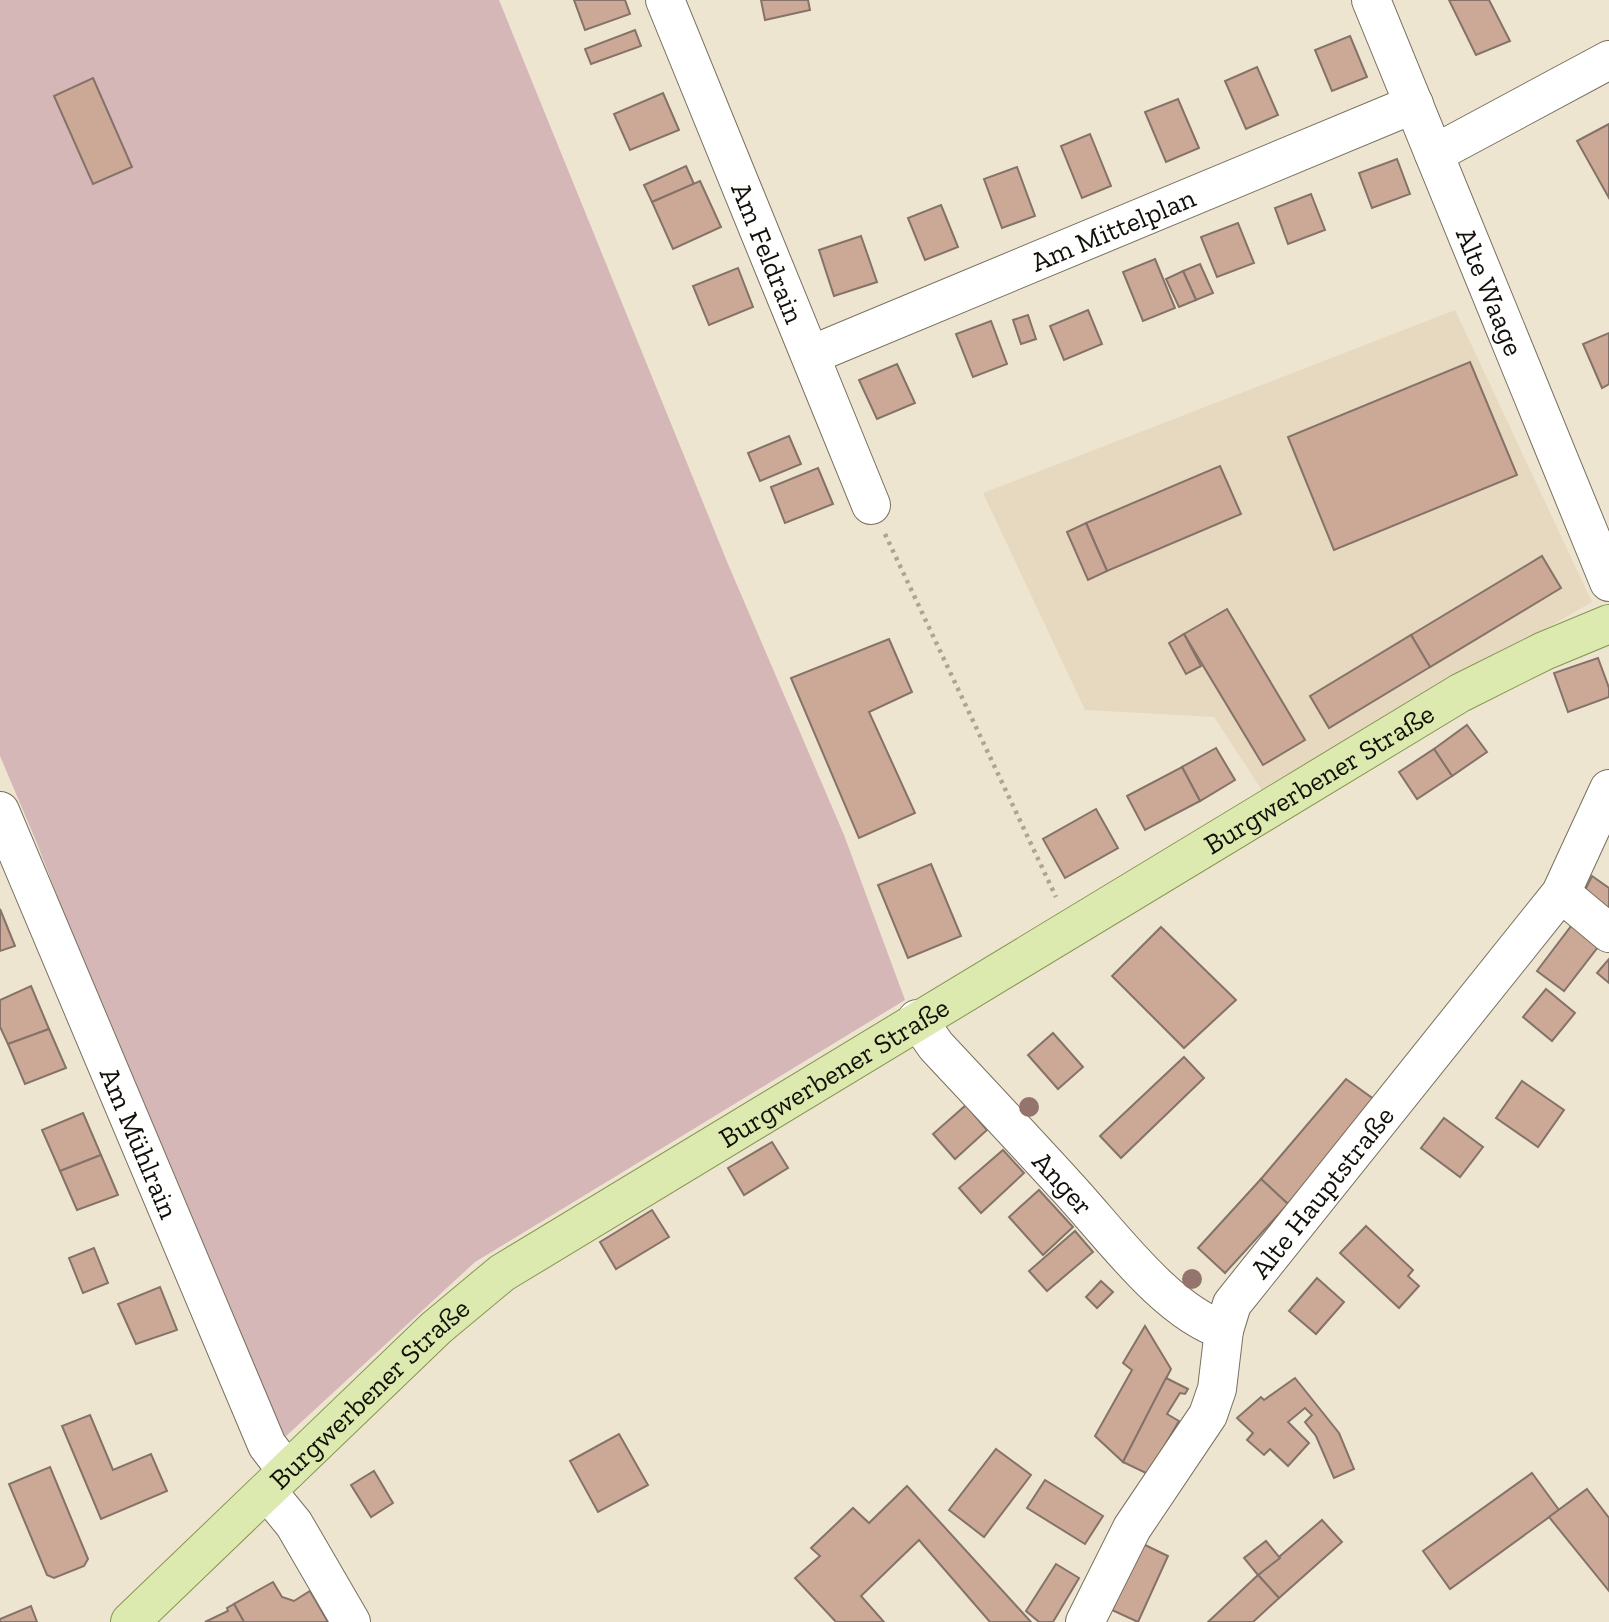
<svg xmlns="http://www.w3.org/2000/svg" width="1609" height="1622" font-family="'Zilla Slab',serif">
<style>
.built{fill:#e6d9bf}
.green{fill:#d5b7b7}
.building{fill:#cba996;stroke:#857268;stroke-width:2}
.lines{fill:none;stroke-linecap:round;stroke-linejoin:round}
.minor-casing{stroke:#78705f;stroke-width:40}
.major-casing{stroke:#879552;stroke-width:40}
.path{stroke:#aca595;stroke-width:4.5;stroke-dasharray:3.5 5;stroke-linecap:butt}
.minor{stroke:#fff;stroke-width:38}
.major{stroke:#ddeaaf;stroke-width:38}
.tree{fill:#95746e}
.labels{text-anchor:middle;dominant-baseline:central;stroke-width:5;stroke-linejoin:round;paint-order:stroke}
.street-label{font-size:28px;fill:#131009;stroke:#fff}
</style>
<rect width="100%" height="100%" fill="#eee5d1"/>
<polygon class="built" points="1455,310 1592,602 1263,792 1214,717 1085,710 983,493"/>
<polygon class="green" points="0,0 499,0 728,564 844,835 905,1000 475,1262 285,1437 140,1110 36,841 0,756"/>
<g class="building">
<polygon points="574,0 625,0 630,14 585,30"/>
<polygon points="761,0 808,0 810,10 765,20"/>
<polygon points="1449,0 1489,0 1510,41 1476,55"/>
<polygon points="635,30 641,46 591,64 585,49"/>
<polygon points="1350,36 1367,77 1332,91 1315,50"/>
<polygon points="1257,67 1278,115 1246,129 1225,81"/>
<polygon points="93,78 132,167 93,184 54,96"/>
<polygon points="663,93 679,130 630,150 614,114"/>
<polygon points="1178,99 1199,148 1166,162 1145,112"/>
<polygon points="1609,124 1609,198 1577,141"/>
<polygon points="1090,134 1111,186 1082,198 1061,146"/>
<polygon points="1397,159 1410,194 1372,208 1359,173"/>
<polygon points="686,166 694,184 652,202 644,185"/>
<polygon points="1017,167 1035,216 1002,228 984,179"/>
<polygon points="700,181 721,227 673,249 652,202"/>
<polygon points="1311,194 1325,230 1288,244 1275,208"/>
<polygon points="941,205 958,247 925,260 908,218"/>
<polygon points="1238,223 1254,263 1217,277 1201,237"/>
<polygon points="861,236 877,282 834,296 819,250"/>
<polygon points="1155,259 1175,308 1143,321 1123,272"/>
<polygon points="1200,264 1213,293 1196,300 1183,271"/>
<polygon points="738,268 753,307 709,325 693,286"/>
<polygon points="1183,271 1196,300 1179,307 1166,279"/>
<polygon points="1088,310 1102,344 1064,360 1050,326"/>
<polygon points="1028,315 1036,339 1021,344 1013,320"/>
<polygon points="991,321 1007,364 973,377 956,334"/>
<polygon points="1609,333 1609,384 1602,388 1583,344"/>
<polygon points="1470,362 1517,475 1334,550 1288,437"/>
<polygon points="897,364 915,403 877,419 859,380"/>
<polygon points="789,436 801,464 760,481 748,453"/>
<polygon points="1220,466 1241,514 1107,571 1086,523"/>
<polygon points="818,468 833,504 785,523 771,487"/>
<polygon points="1086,523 1107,571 1088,580 1067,532"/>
<polygon points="1542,556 1561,588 1430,667 1411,635"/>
<polygon points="1227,609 1305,740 1263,765 1184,634"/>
<polygon points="1184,634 1201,666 1186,674 1169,643"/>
<polygon points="1411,635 1430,667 1329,728 1310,696"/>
<polygon points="889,639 912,692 869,712 915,813 859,838 791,678"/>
<polygon points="1598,658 1609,688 1609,697 1568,712 1554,673"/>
<polygon points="1467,725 1487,752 1452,776 1434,749"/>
<polygon points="1216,748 1235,780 1200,801 1182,767"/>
<polygon points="1434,749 1452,776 1417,799 1399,772"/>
<polygon points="1182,767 1200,801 1145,830 1127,796"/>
<polygon points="1096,809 1118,848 1065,878 1043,839"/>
<polygon points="931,864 961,936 908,958 878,885"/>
<polygon points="1592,876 1609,888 1609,913 1584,892"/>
<polygon points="0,909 15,946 0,951"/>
<polygon points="1578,917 1605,938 1564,991 1537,971"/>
<polygon points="1161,927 1236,1000 1184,1048 1112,976"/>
<polygon points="1609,959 1609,983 1597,973"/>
<polygon points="31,986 49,1029 8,1044 0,1027 0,1000"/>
<polygon points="1546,989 1575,1013 1552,1041 1523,1017"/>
<polygon points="49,1029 66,1068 25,1084 8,1044"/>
<polygon points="1053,1033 1083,1067 1058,1089 1028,1055"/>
<polygon points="1184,1057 1204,1078 1121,1158 1100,1136"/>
<polygon points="1346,1079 1375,1100 1288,1204 1261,1179"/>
<polygon points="1522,1081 1564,1110 1538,1147 1496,1118"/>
<polygon points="966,1105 987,1130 955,1159 933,1134"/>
<polygon points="83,1113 101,1155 60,1171 42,1130"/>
<polygon points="1444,1118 1483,1147 1460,1177 1421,1148"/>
<polygon points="772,1142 788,1168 744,1195 728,1168"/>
<polygon points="1003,1150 1024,1173 981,1213 959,1188"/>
<polygon points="101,1155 118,1195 77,1210 60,1171"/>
<polygon points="1261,1179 1288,1204 1225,1273 1198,1248"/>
<polygon points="1039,1190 1073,1227 1043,1255 1009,1217"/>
<polygon points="652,1210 669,1237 616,1269 600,1242"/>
<polygon points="1366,1226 1413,1270 1408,1276 1419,1286 1399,1308 1340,1253"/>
<polygon points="1075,1231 1093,1252 1047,1291 1029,1271"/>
<polygon points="94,1248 108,1283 83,1293 69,1258"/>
<polygon points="1317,1278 1344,1302 1316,1334 1289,1311"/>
<polygon points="1101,1281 1113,1292 1097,1308 1086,1297"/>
<polygon points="160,1287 177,1330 136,1344 118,1304"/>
<polygon points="1145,1326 1171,1369 1123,1462 1095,1436 1132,1370 1123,1363"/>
<polygon points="1166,1378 1188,1389 1185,1394 1180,1393 1167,1414 1179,1421 1148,1474 1123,1462"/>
<polygon points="1295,1378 1339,1433 1354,1469 1334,1478 1316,1436 1305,1422 1312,1415 1305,1408 1288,1422 1309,1443 1288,1466 1270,1449 1264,1455 1247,1440 1253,1433 1237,1418 1261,1397 1264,1400"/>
<polygon points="90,1415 113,1470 151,1454 167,1491 101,1519 62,1426"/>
<polygon points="619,1434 648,1485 598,1512 570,1461"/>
<polygon points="996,1449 1031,1475 984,1537 949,1510"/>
<polygon points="50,1467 88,1559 84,1566 54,1578 47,1575 9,1484"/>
<polygon points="374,1471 393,1503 371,1517 351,1485"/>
<polygon points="1532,1473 1559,1510 1450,1589 1423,1551"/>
<polygon points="1045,1480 1103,1516 1085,1544 1027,1508"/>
<polygon points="907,1486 1031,1622 990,1622 919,1540 861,1596 884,1622 836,1622 795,1578 820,1556 811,1548 853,1508 869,1523"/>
<polygon points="1587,1489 1609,1518 1609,1591 1549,1517"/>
<polygon points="1322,1520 1342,1542 1279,1598 1258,1575"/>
<polygon points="1266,1541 1280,1558 1258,1575 1244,1558"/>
<polygon points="1143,1544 1168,1556 1138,1622 1112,1610"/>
<polygon points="1056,1564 1079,1578 1053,1622 1039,1622 1026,1611"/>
<polygon points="1258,1575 1279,1598 1253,1622 1208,1622"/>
<polygon points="273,1582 282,1597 294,1601 310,1591 328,1622 244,1622 234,1604"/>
<polygon points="234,1604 244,1622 205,1622 228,1611 227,1608"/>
<polygon points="31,1606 37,1622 0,1622 0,1619"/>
</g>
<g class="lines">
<defs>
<g id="minor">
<path id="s1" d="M665,0L871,505"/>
<path id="s2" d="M1371,0L1609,582"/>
<polyline points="1434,154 1609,60"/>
<path id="s3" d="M811,355L1414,104"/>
<path id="s4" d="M0,811L267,1445L287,1471"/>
<polyline points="1561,893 1609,933"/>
<path id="s5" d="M917,1019L936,1046C980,1093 1024,1140 1067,1187C1108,1231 1167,1313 1224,1330"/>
<polyline points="267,1491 294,1524 351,1622"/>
<path id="s6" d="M1085,1622L1132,1528L1208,1415L1217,1389L1224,1330L1232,1304L1561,893L1609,789"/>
</g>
<g id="major">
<path id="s7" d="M130,1622L436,1328L502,1273L1460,693L1544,651L1609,624"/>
</g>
</defs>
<use href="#minor" class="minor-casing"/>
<use href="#major" class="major-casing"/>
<polyline class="path" points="885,534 1056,897"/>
<use href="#minor" class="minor"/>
<use href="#major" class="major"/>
</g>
<g class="tree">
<circle cx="1029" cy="1107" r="10"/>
<circle cx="1192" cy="1279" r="10"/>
</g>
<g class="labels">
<g class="street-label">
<text stroke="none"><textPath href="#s3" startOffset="327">Am Mittelplan</textPath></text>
<text stroke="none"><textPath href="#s1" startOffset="273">Am Feldrain</textPath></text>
<text stroke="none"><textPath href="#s2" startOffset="315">Alte Waage</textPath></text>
<text stroke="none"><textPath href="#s7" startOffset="1465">Burgwerbener Straße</textPath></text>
<text stroke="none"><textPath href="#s7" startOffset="898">Burgwerbener Straße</textPath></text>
<text stroke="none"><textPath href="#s4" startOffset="360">Am Mühlrain</textPath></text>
<text stroke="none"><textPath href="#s5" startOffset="220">Anger</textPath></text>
<text stroke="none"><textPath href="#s6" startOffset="499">Alte Hauptstraße</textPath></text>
<text stroke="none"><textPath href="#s7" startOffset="331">Burgwerbener Straße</textPath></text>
</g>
</g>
</svg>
